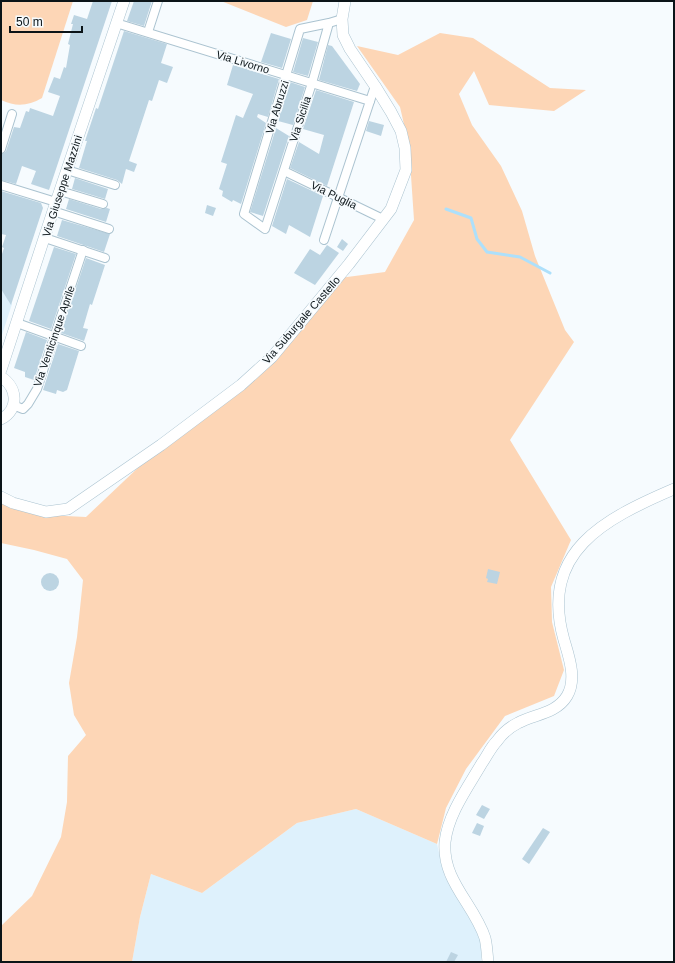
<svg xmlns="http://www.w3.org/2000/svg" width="675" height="963" font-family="Arial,sans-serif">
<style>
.built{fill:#def1fc}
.green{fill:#fdd6b6}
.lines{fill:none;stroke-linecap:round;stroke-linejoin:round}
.stream{stroke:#ade0fb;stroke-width:3}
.building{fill:#bcd4e2}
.street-casing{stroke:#abc3d0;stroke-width:10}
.secondary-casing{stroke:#abc3d0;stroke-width:12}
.street{stroke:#fff;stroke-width:8}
.secondary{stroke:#fff;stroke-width:11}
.labels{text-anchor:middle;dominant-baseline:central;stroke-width:3.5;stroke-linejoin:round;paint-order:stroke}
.street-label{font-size:11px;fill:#0b1418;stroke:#f6fbfe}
</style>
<rect width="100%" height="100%" fill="#f6fbfe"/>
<g class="built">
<polygon points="1,289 12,304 1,338"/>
<polygon points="356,809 437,844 445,877 474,926 481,942 481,962 132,962 140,917 151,874 202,893 297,823"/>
</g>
<g class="green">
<path d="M1,1H73L42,98C28,106 16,107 1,100Z"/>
<polygon points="221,1 313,1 307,20 286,27"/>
<polygon points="440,33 473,38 550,88 586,90 554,111 489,105 474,71 459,94 472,125 501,166 522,211 535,256 565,330 574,342 510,440 571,540 551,587 552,622 564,670 554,696 505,716 466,769 446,808 437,844 356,809 297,823 202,893 151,874 140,917 132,962 1,962 1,926 32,896 61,837 67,802 68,756 86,735 74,715 69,683 77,637 83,580 67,559 34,550 1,543 1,498 45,515 86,517 142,464 269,367 332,279 385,272 414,220 409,146 400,107 357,46 398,55"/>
</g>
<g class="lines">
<polyline class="stream" points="446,209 471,218 477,239 487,252 520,257 550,273"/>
</g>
<g class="building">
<polygon points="93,1 112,1 49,190 31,184 36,171 22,166 16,184 1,180 1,154 4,153 6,151 14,127 20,128 26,111 29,112 30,108 53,116 60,96 48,92 54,77 60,79 64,67 66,68 70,45 68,44 73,24 71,24 74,15 87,19"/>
<polygon points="134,1 152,1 144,26 127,21"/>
<polygon points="124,31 167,44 161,63 173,67 167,83 159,80 152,101 149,100 129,161 137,164 134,172 126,169 122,184 117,180 79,168 87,141 85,141 96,108 98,109"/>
<polygon points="271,33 291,39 282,68 261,62"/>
<polygon points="303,38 318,42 308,76 293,72"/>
<polygon points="328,45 332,46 360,84 357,91 319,80"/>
<polygon points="233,65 279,79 268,117 258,114 257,117 266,123 241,204 233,200 232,202 222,196 223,191 219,189 227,164 221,162 236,115 243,118 253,94 227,85"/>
<polygon points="290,82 305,87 293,125 278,121"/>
<polygon points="316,90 354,102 327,186 290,168 299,142 319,154 324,135 303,129"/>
<polygon points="369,121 384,125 381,136 366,131"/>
<polygon points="276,128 289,136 263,216 250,212"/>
<polygon points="75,178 108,189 105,199 72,189"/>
<polygon points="287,179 323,196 310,237 289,225 286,234 272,226"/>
<polygon points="1,191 41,203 43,208 11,305 1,289 1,257 4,248 2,247 6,235 1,234"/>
<polygon points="69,199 101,209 107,208 110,209 106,222 66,209"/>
<polygon points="207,205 216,208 213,216 205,213"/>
<polygon points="62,220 110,234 104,252 57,236"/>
<polygon points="342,239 348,244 343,251 337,247"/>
<polygon points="327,245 339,253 315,285 294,273 310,249 320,255"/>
<polygon points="54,247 76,254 51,329 29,321"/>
<polygon points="86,258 105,265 92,305 90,304 83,328 88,329 84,341 61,333"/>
<polygon points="26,332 47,340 34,380 25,377 25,372 14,368"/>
<polygon points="58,344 79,351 67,390 63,392 57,390 56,394 43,390"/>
<polygon points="488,569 500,572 497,584 487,582 488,579 486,578"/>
<circle cx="50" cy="582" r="9"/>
<polygon points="482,805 490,809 484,819 476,815"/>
<polygon points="477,823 484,826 480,836 472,833"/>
<polygon points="543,828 550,832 529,864 522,859"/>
<polygon points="451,952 458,955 454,962 446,962"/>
</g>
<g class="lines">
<defs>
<g id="street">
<polyline points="116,23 370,101"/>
<polyline points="329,23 300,29 244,214 265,229 312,83 329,23 342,19"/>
<polyline points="148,32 158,1"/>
<polyline points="1,149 12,114"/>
<polyline points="67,170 115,185"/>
<polyline points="284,171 383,219"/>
<polyline points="1,185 56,202"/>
<polyline points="60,191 103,204"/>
<polyline points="53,211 109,229"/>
<polyline points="45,238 105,258"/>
<polyline points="324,240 375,86"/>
<polyline points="17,323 81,346"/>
<polyline points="13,405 23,409 28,404 37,389 83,250"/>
</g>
<g id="secondary">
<polyline points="1,370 53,211 124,1"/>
<path d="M1,377C17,387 20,409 1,419"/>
<polyline points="1,497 13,503 46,512 68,509 161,445 241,385 272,357 349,264 391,209 406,170 405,148 401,131 391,112 375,86 350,49 343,35 342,19 345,1"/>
<path d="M488,962C487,954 487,946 485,938C474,904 442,881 445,842C448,814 468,787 482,763C487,756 491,747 497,741C502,734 510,727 518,723C534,714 556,714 567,696C577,679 569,657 564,640C539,552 604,519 674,489"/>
</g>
</defs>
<use href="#street" class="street-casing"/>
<use href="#secondary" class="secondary-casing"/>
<use href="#street" class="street"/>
<use href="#secondary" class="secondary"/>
</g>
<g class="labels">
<g class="street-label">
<text transform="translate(243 62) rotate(17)">Via Livorno</text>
<text transform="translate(277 107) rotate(-73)">Via Abruzzi</text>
<text transform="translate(300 119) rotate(-72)">Via Sicilia</text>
<text transform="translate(62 186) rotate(-72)">Via Giuseppe Mazzini</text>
<text transform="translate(334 195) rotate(26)">Via Puglia</text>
<text transform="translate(301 320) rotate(-49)">Via Suburgale Castello</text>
<text transform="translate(54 336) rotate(-71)">Via Venticinque Aprile</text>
</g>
</g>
<rect width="675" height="963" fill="none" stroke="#0b1418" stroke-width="4"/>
<path d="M10 26v6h72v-6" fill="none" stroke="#0b1418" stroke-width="2"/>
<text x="16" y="26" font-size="12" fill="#0b1418" stroke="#f6fbfe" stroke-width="3" paint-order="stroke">50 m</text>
</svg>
